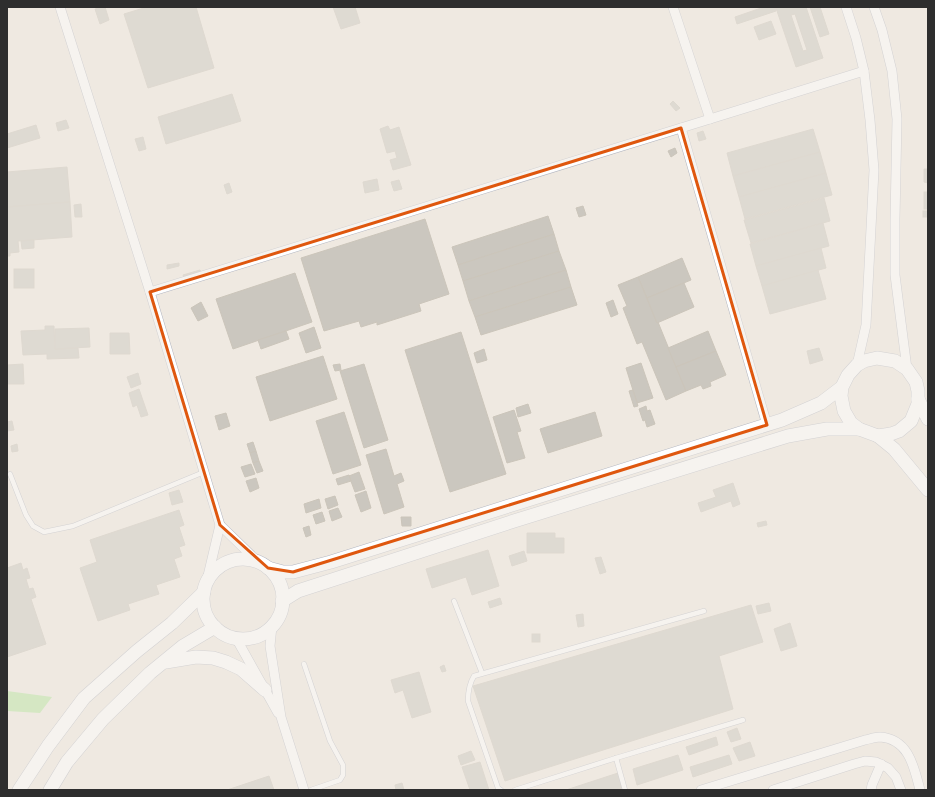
<svg xmlns="http://www.w3.org/2000/svg" width="935" height="797" font-family="'Varela Round',sans-serif">
<style>
.green{fill:#b6e59e}
.building{fill:#cbc7bf;stroke:#cbc5ba;fill-rule:evenodd}
.lines{fill:none;stroke-linecap:round;stroke-linejoin:round}
.lane-casing{stroke:#b4b7c1;stroke-width:5.5}
.street-casing{stroke:#b4b7c1;stroke-width:10}
.secondary-casing{stroke:#b4b7c1;stroke-width:14}
.lane{stroke:#fff;stroke-width:4.5}
.street{stroke:#fff;stroke-width:9}
.secondary{stroke:#fff;stroke-width:13}
.marked{fill:none;stroke:#df570e;stroke-width:3;stroke-linejoin:round}
</style>
<rect width="100%" height="100%" fill="#efe9e1"/>
<polygon class="green" points="7,691 52,697 40,713 7,711"/>
<g class="building">
<polygon points="102,7 105,7 109,20 100,24 95,9"/>
<polygon points="147,7 196,7 214,68 148,88 124,14"/>
<polygon points="333,7 355,7 360,23 341,29"/>
<polygon points="764,7 775,7 776,11 737,24 735,17"/>
<path d="M779,7H806L823,58L796,67L776,8ZM795,14L807,50L803,51L791,15Z"/>
<polygon points="810,7 820,7 829,34 820,37"/>
<polygon points="771,21 776,34 759,40 754,27"/>
<polygon points="232,94 241,121 166,144 158,117"/>
<polygon points="673,101 680,108 676,111 670,104"/>
<polygon points="66,120 69,128 58,131 56,123"/>
<polygon points="36,125 40,138 7,148 7,134"/>
<polygon points="388,126 390,130 399,127 411,165 393,170 390,160 397,158 395,151 387,153 380,129"/>
<polygon points="813,129 820,152 733,176 727,153"/>
<polygon points="703,131 706,139 699,141 697,133"/>
<polygon points="143,137 146,149 139,151 135,139"/>
<polygon points="675,148 677,153 671,157 668,151"/>
<polygon points="820,152 826,173 739,197 733,176"/>
<polygon points="67,167 70,202 7,207 7,172"/>
<polygon points="924,169 928,169 928,183 924,182"/>
<polygon points="826,173 832,195 745,219 739,197"/>
<polygon points="377,179 379,190 365,193 363,182"/>
<polygon points="399,180 402,189 394,191 391,182"/>
<polygon points="229,183 232,192 227,194 224,185"/>
<rect x="924" y="192" width="4" height="17"/>
<polygon points="824,198 830,221 751,243 744,220"/>
<polygon points="70,202 72,237 18,241 19,252 10,253 10,256 7,256 7,207"/>
<polygon points="81,204 82,217 75,217 74,205"/>
<polygon points="583,206 586,215 579,217 576,208"/>
<rect x="923" y="211" width="5" height="6"/>
<polygon points="548,216 554,234 458,265 452,247"/>
<polygon points="425,219 449,294 419,304 421,311 377,325 377,322 361,327 359,321 324,331 301,258"/>
<polygon points="823,223 829,246 756,266 750,244"/>
<polygon points="554,234 559,251 463,281 458,265"/>
<polygon points="34,240 34,248 22,249 21,241"/>
<polygon points="821,248 826,268 762,286 756,266"/>
<polygon points="559,251 566,270 469,301 463,281"/>
<polygon points="682,258 691,280 647,298 638,277"/>
<polygon points="179,263 179,266 167,269 167,265"/>
<rect x="14" y="269" width="20" height="19"/>
<polygon points="200,270 202,275 185,280 183,275"/>
<polygon points="566,270 571,287 475,317 469,301"/>
<polygon points="818,270 826,299 770,314 762,286"/>
<polygon points="295,273 312,322 233,349 216,299"/>
<polygon points="638,277 657,323 658,322 686,391 666,400 642,342 637,344 623,308 627,306 618,285"/>
<polygon points="684,283 694,307 657,323 647,298"/>
<polygon points="571,287 577,305 481,335 475,317"/>
<polygon points="613,300 618,314 611,317 606,303"/>
<polygon points="201,302 208,316 198,321 191,308"/>
<polygon points="45,326 54,326 55,349 78,348 79,358 47,359 47,354 23,355 21,331 45,330"/>
<polygon points="314,327 321,348 306,353 299,333"/>
<polygon points="89,328 90,347 55,349 55,329"/>
<polygon points="286,331 289,339 261,349 258,340"/>
<polygon points="708,331 716,351 676,367 668,348"/>
<polygon points="461,332 506,474 450,492 405,350"/>
<polygon points="110,333 129,333 130,354 110,354"/>
<polygon points="819,348 823,360 810,364 807,351"/>
<polygon points="484,349 487,360 477,363 474,353"/>
<polygon points="716,351 726,375 710,382 711,386 703,389 701,385 686,391 676,367"/>
<polygon points="323,356 337,399 270,421 256,377"/>
<polygon points="641,363 653,398 637,403 626,368"/>
<polygon points="23,364 24,384 7,384 7,365"/>
<polygon points="340,364 341,370 335,371 333,365"/>
<polygon points="364,364 388,440 364,448 340,371"/>
<polygon points="138,373 141,384 131,388 127,377"/>
<polygon points="139,389 148,415 141,417 137,405 133,407 129,393"/>
<polygon points="633,390 638,406 634,407 629,391"/>
<polygon points="528,404 531,413 518,417 516,408"/>
<polygon points="646,406 647,411 650,410 655,424 647,427 645,420 643,421 639,409"/>
<polygon points="514,410 521,431 517,432 525,458 507,463 493,417"/>
<polygon points="344,412 361,465 333,474 316,421"/>
<polygon points="595,412 602,436 548,453 540,429"/>
<polygon points="226,413 230,426 219,430 215,416"/>
<polygon points="12,421 14,430 7,431 7,422"/>
<polygon points="253,442 256,451 250,453 247,444"/>
<polygon points="17,444 18,451 12,452 11,446"/>
<polygon points="386,449 394,476 401,473 404,481 397,484 404,507 384,514 366,455"/>
<polygon points="256,451 259,461 253,463 250,453"/>
<polygon points="259,461 263,471 257,473 253,463"/>
<polygon points="251,464 255,474 245,477 241,467"/>
<polygon points="359,472 365,489 355,492 349,476"/>
<polygon points="349,475 351,481 338,485 336,479"/>
<polygon points="256,478 259,488 250,492 246,481"/>
<polygon points="733,483 740,504 733,507 731,501 701,512 698,503 716,497 713,490"/>
<polygon points="179,490 183,502 172,505 169,493"/>
<polygon points="366,491 371,508 361,512 355,495"/>
<polygon points="335,496 338,505 328,509 325,499"/>
<polygon points="319,499 321,508 306,513 304,504"/>
<polygon points="338,508 342,517 332,521 329,511"/>
<polygon points="179,510 184,525 179,527 185,545 179,547 182,556 174,559 180,577 156,585 159,594 128,604 130,610 98,621 80,568 97,562 90,540"/>
<polygon points="322,512 325,521 316,524 313,515"/>
<polygon points="401,517 411,517 411,526 402,526"/>
<polygon points="766,521 767,525 758,527 757,523"/>
<polygon points="309,526 311,535 306,537 303,528"/>
<polygon points="527,533 555,533 555,538 564,538 564,553 527,553"/>
<polygon points="488,550 499,586 472,595 466,577 432,588 426,569"/>
<polygon points="524,551 527,561 512,566 509,556"/>
<polygon points="601,557 606,572 600,574 595,558"/>
<polygon points="21,563 23,570 27,568 30,578 26,579 29,589 33,588 36,597 31,599 46,644 7,657 7,568"/>
<polygon points="500,598 502,604 490,608 488,602"/>
<polygon points="769,603 771,611 758,614 756,606"/>
<polygon points="751,605 763,642 719,656 733,709 505,781 473,686"/>
<polygon points="583,614 584,626 578,627 576,615"/>
<polygon points="790,623 797,646 781,651 774,629"/>
<rect x="532" y="634" width="8" height="8"/>
<polygon points="444,665 446,671 442,672 440,667"/>
<polygon points="419,672 431,712 412,718 403,690 395,693 391,680"/>
<polygon points="737,728 741,739 731,742 727,732"/>
<polygon points="716,737 718,745 689,755 686,747"/>
<polygon points="750,742 755,756 739,761 733,748"/>
<polygon points="471,751 475,760 461,765 458,756"/>
<polygon points="678,755 683,770 637,785 633,769"/>
<polygon points="729,755 732,764 693,777 690,767"/>
<polygon points="480,762 489,790 470,790 462,767"/>
<polygon points="618,773 622,788 615,790 566,790"/>
<polygon points="269,776 274,790 227,790"/>
<polygon points="402,783 404,790 396,790 395,785"/>
</g>
<g class="lines">
<defs>
<g id="lane">
<polyline points="10,474 26,515 33,526 44,532 73,526 204,472"/>
<polyline points="454,601 482,673"/>
<polyline points="304,664 330,741 343,765 343,775 340,780 311,790"/>
<polyline points="616,758 625,790"/>
<path d="M501,790L498,788L468,701C468,691 469,684 474,676L704,611"/>
<polyline points="515,790 616,758 743,720"/>
</g>
<g id="street">
<polyline points="60,7 150,292 204,472 220,525 258,562"/>
<polyline points="673,7 710,119"/>
<polyline points="846,7 856,38 864,71 870,120 874,170 866,325 857,365"/>
<polyline points="874,7 882,30 892,71 897,119 895,219 895,275 907,369"/>
<polyline points="681,128 767,425"/>
<polyline points="150,292 710,119 864,71"/>
<polyline points="207,580 220,525"/>
<polyline points="272,626 270,646 281,717 304,790"/>
<polyline points="236,638 278,713"/>
<path d="M701,790L865,740C870,739 875,737 880,737C909,739 914,767 920,790"/>
<polyline points="773,790 854,764 865,761 876,762 888,768 896,777 901,790"/>
<polyline points="871,790 872,785 881,764"/>
</g>
<g id="secondary">
<polyline points="918,399 928,419"/>
<polyline points="878,436 894,449 928,490"/>
<circle cx="243" cy="599" r="40"/>
<polyline points="268,568 283,572 293,572 331,562 782,420 821,403 842,387 848,375 857,365 864,361 877,358 895,361 907,369 916,382 918,391 918,404 911,421 899,431 891,434 878,436 859,429 851,423 844,411 841,396 842,387"/>
<polyline points="282,601 298,591 514,521 788,436 827,429 859,429"/>
<polyline points="166,662 196,657 213,658 226,662 241,669 265,690"/>
<polyline points="19,790 48,746 84,698 137,651 172,623 204,592"/>
<polyline points="50,790 67,762 103,719 150,673 183,646 215,627"/>
</g>
</defs>
<use href="#lane" class="lane-casing"/>
<use href="#street" class="street-casing"/>
<use href="#secondary" class="secondary-casing"/>
<use href="#lane" class="lane"/>
<use href="#street" class="street"/>
<use href="#secondary" class="secondary"/>
</g>
<path d="M0 0H935V797H0ZM681,128L767,425L293,572L268,568L220,525L150,292Z" fill="#efe9e1" fill-opacity=".55" fill-rule="evenodd"/>
<path class="marked" d="M681,128L767,425L293,572L268,568L220,525L150,292Z"/>
<rect width="935" height="797" fill="none" stroke="#2e2e2e" stroke-width="16"/>
</svg>
